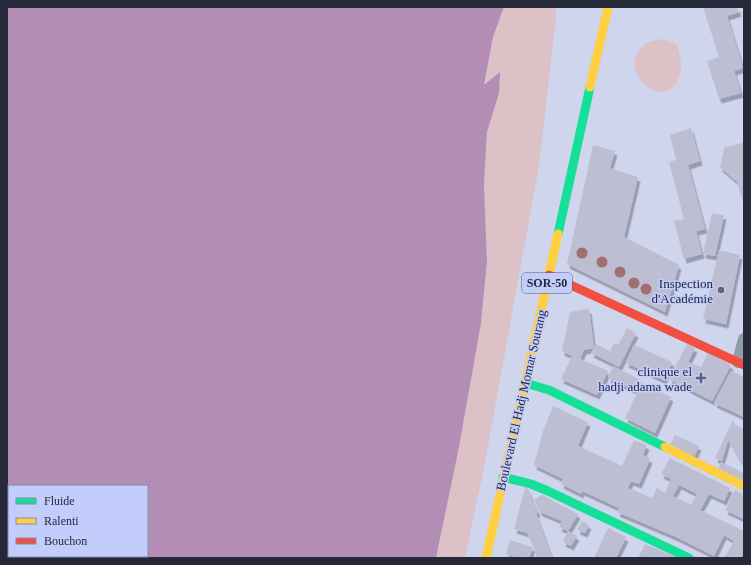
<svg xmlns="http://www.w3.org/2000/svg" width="751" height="565" font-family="Georgia,serif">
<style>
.green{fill:#dcc2c6}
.water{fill:#b38db3;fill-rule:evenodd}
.building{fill:#bdbed1;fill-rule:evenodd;filter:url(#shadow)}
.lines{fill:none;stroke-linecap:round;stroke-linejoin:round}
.street{stroke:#929ca5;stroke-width:12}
.fast{stroke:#16e098;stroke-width:9}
.slow{stroke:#ffcf43;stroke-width:9}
.jam{stroke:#f24e42;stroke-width:9}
.tree{fill:#9e7170}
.poi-dot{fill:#616579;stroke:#c3cdfb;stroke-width:1.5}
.labels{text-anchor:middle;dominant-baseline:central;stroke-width:3;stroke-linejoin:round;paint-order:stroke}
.shield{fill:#c3cdfb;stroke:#545a74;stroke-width:1}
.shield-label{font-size:12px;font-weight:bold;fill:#25293a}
.poi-label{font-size:13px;fill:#25293a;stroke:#c3cdfb;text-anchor:end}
.street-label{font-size:13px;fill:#25293a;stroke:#c3cdfb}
</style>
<defs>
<filter id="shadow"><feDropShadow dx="2.5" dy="4.5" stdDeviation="0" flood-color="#0004"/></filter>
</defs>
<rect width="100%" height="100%" fill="#d0d5ee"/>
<g class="green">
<polygon points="504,7 556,7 556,18 539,166 484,468 465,558 436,558 459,447 481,323 487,261 484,186 486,148 487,132 499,93 500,72 484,86 493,37"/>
<path d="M660,39L669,41L677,45C682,59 684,77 672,88C670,90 667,91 664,92C647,93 632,74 635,59C638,46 648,41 660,39Z"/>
</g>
<path class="water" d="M7,7H504L493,37L484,85L500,72L499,93L487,132L486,148L484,186L487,261L481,323L459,447L436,558H7ZM9,486H147V556H9Z"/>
<g class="building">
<polygon points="703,7 737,7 739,12 727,16 743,68 734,71 741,93 719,99 707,61 719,57"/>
<polygon points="691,128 700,161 688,165 705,229 696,231 702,254 684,259 674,221 684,219 669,162 676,160 670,135"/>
<polygon points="744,142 744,199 742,199 737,182 720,167 724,148"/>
<polygon points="593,145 615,151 610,168 638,177 624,237 679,265 665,312 567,264"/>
<polygon points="712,213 724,215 715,256 703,254"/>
<polygon points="719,250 740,255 726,324 703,319"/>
<polygon points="589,309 594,348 584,350 580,359 608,371 597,395 561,379 572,356 562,351 570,312"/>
<polygon points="627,328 636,333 619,367 591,353 596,344 610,351 614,343 618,345"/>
<polygon points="687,344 695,348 688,362 701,367 708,353 731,365 712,401 669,379"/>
<polygon points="634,345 672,362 664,380 626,363"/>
<polygon points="613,366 639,379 634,390 608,378"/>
<polygon points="731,371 744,377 744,417 714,403"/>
<polygon points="642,383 671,397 655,433 625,418"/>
<path d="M553,406L588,422L578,446L622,466L634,440L647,445L643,455L650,459L639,484L631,481L628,488L652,498L657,488L665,493L671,479L661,474L670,458L730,488L724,501L709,494L700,510L744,531V552L741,558H724L734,541L724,535L714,556L676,537L617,512L619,508L582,491L581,494L561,484L563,479L534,465L543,431ZM679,485L697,494L691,505L673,496Z"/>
<polygon points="733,420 735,425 744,429 744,468 728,440 722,461 715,458"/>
<polygon points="675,435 699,446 694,457 670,445"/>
<polygon points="721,462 744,473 744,485 717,471"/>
<polygon points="525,488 528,489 532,500 538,512 536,514 552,557 551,558 537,558 533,545 527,533 514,529"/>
<polygon points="735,490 744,495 744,519 725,510"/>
<polygon points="542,495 578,514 568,531 559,527 562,521 540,512 534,500"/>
<polygon points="582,521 589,525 585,533 577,530"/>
<polygon points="608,528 626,537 616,558 594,558"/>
<polygon points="568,531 577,536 571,546 563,542"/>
<polygon points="510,540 533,547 529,558 519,558 506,554"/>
<polygon points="645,544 679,558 638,558"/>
</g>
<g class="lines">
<polyline class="street" points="738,362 744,339"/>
<g class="fast">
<polyline points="558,234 590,87"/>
<polyline points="525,383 549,390 665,447"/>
<polyline points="503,477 531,484 548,491 689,558"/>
</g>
<g class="slow">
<polyline points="590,87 608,7"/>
<polyline points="665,447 744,486"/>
<polyline points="486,558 558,234"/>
</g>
<polyline class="jam" points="549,275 744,365"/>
</g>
<g class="tree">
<circle cx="582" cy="253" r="5.5"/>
<circle cx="602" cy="262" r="5.5"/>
<circle cx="620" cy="272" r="5.5"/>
<circle cx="634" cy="283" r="5.5"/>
<circle cx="646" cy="289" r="5.5"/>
</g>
<g class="poi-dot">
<circle cx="721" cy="290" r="4"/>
<path d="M699 372h4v4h4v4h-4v4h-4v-4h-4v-4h4z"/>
</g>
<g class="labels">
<rect class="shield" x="522" y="273" width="50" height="20" rx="3"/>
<g class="shield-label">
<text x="547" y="283">SOR-50</text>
</g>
<g class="poi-label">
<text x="713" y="283">Inspection<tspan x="713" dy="15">d'Académie</tspan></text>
<text x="692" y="371">clinique el<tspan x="692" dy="15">hadji adama wade</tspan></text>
</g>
<g class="street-label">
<text transform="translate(521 400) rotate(-77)">Boulevard El Hadj Momar Sourang</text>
</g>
</g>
<rect width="751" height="565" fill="none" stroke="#25293a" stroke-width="16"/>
<rect x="8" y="485" width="140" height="72" fill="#c3cdfb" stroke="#848bae"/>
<rect x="16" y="498" width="20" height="6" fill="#16e098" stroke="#848bae"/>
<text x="44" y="505" font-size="12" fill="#25293a">Fluide</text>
<rect x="16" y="518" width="20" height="6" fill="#ffcf43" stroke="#848bae"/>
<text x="44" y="525" font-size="12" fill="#25293a">Ralenti</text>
<rect x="16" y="538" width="20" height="6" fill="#f24e42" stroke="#848bae"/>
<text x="44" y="545" font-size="12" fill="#25293a">Bouchon</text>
</svg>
